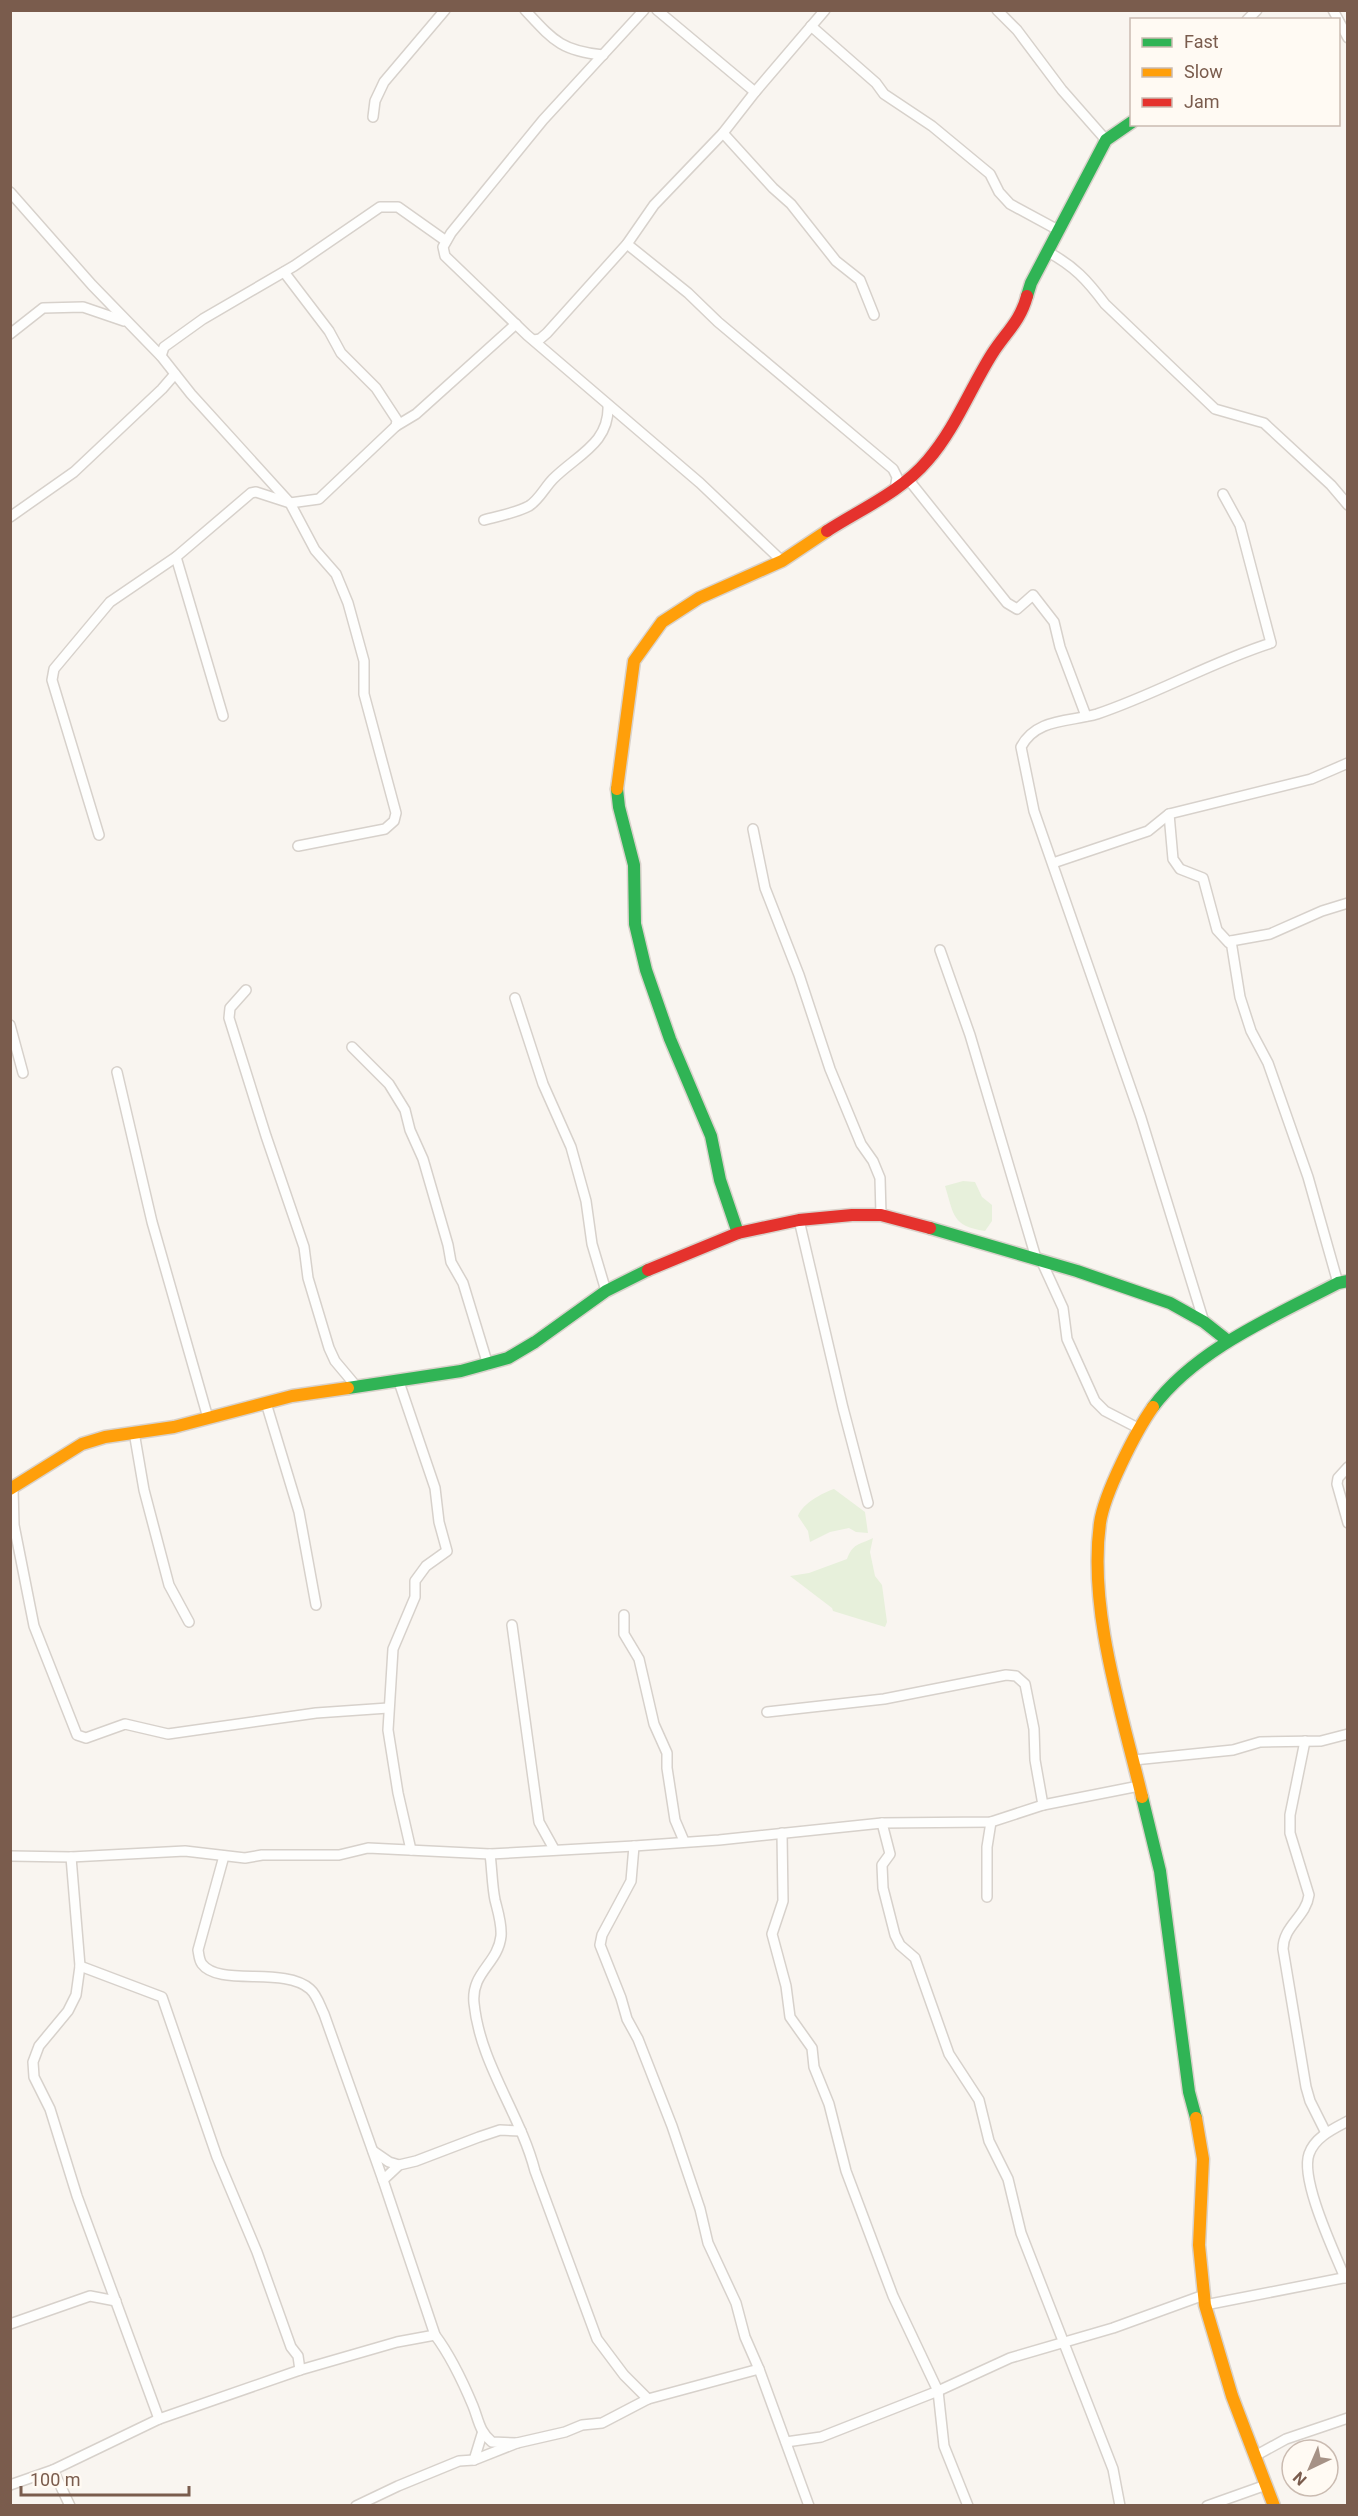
<svg xmlns="http://www.w3.org/2000/svg" width="1358" height="2516" font-family="Roboto,sans-serif">
<style>
.green{fill:#e7f0db}
.lines{fill:none;stroke-linecap:round;stroke-linejoin:round}
.street-casing{stroke:#d7d1cb;stroke-width:12}
.fast-casing{stroke:#d9d2cb;stroke-width:15}
.slow-casing{stroke:#d9d2cb;stroke-width:15}
.jam-casing{stroke:#d9d2cb;stroke-width:15}
.street{stroke:#fefefd;stroke-width:9}
.fast{stroke:#30b455;stroke-width:12}
.slow{stroke:#ff9f0a;stroke-width:12}
.jam{stroke:#e5322d;stroke-width:12}
</style>
<rect width="100%" height="100%" fill="#f9f5f0"/>
<g class="green">
<path d="M963,1181L975,1182L982,1197L992,1205V1221L985,1231C952,1226 954,1215 945,1186Z"/>
<path d="M834,1489L865,1512L868,1533L856,1532L849,1528L830,1532L810,1542L808,1531L798,1516C802,1504 822,1493 834,1489Z"/>
<path d="M873,1538L870,1552L875,1576L882,1585L887,1622L885,1627L833,1611L832,1608L790,1576L809,1573L847,1559C853,1543 859,1545 873,1538Z"/>
</g>
<g class="lines">
<defs>
<g id="street">
<path d="M525,10C553,40 561,51 603,55"/>
<polyline points="644,10 543,120 451,233 443,247 445,256 527,335 700,483 782,561"/>
<polyline points="657,10 755,92"/>
<polyline points="997,10 1017,30 1062,90 1106,140"/>
<polyline points="1333,10 1348,38"/>
<polyline points="1247,20 1257,10"/>
<polyline points="811,26 876,83 884,94 932,126 990,174 999,192 1010,204 1058,230"/>
<polyline points="373,117 375,101 384,82 445,10"/>
<polyline points="723,133 773,188 791,204 836,261 860,280 874,315"/>
<polyline points="10,192 92,285 161,356 191,394 290,503 315,550 336,574 348,603 364,661 364,694 396,813 394,821 385,829 298,846"/>
<polyline points="627,244 688,293 718,322 893,469 897,477 895,490"/>
<path d="M1048,252C1074,266 1087,280 1105,304L1215,409L1264,423L1331,485L1348,505"/>
<polyline points="10,334 43,308 83,307 124,321"/>
<polyline points="534,340 540,339 547,333 627,244 654,205 723,133 755,92 825,10"/>
<polyline points="161,356 164,347 203,319 294,266 380,207 398,207 446,241"/>
<polyline points="396,426 416,414 516,324"/>
<polyline points="908,479 1007,603 1017,609 1033,595 1054,622 1060,647 1086,716"/>
<polyline points="10,517 74,472 162,389 175,374"/>
<path d="M484,520C498,516 516,513 529,506C539,500 545,487 553,479C577,455 610,443 608,405"/>
<polyline points="176,557 223,716"/>
<polyline points="1169,814 1173,859 1180,869 1203,878 1217,930 1229,943 1231,941 1240,997 1251,1031 1268,1063 1308,1177 1338,1283"/>
<polyline points="753,829 765,888 799,975 830,1069 861,1144 873,1161 880,1178 881,1215"/>
<polyline points="99,835 52,680 54,669 110,602 176,557 251,493 256,492 290,503 319,499 396,426 397,420 376,388 341,353 329,331 284,272"/>
<polyline points="1053,863 1148,831 1169,814 1311,779 1348,763"/>
<polyline points="1231,941 1270,934 1322,911 1348,903"/>
<polyline points="940,950 970,1035 1036,1258"/>
<polyline points="246,990 230,1008 229,1018 266,1136 304,1247 308,1278 329,1348 335,1361 356,1386"/>
<polyline points="515,998 543,1084 571,1147 586,1201 592,1244 606,1291"/>
<polyline points="10,1025 23,1073"/>
<polyline points="352,1047 389,1084 405,1110 410,1130 423,1159 448,1245 451,1262 463,1283 488,1365"/>
<polyline points="117,1072 152,1222 208,1418"/>
<polyline points="799,1220 843,1408 868,1503"/>
<polyline points="1041,1260 1063,1308 1067,1339 1095,1401 1105,1411 1138,1428"/>
<path d="M1204,1322L1141,1118L1034,811L1021,747C1036,718 1070,722 1097,714C1157,694 1211,662 1271,643L1240,525L1223,494"/>
<polyline points="399,1382 435,1488 439,1522 447,1551 426,1566 415,1581 415,1597 393,1649 388,1730 398,1793 411,1850"/>
<polyline points="266,1403 299,1512 316,1605"/>
<polyline points="134,1432 144,1490 169,1585 189,1622"/>
<polyline points="1348,1467 1338,1478 1337,1484 1348,1523"/>
<polyline points="13,1488 14,1525 34,1626 77,1735 86,1738 125,1724 168,1734 316,1713 388,1708"/>
<polyline points="624,1615 624,1634 639,1659 654,1724 667,1753 667,1768 675,1820 684,1841"/>
<polyline points="512,1625 539,1822 554,1849"/>
<polyline points="767,1712 884,1699 1006,1675 1016,1676 1025,1684 1034,1729 1035,1760 1043,1805"/>
<path d="M1305,1741L1290,1815V1833L1309,1895C1306,1917 1283,1926 1283,1949L1306,2087L1310,2101L1326,2133"/>
<polyline points="1134,1760 1233,1750 1260,1742 1321,1741 1348,1734"/>
<polyline points="882,1823 890,1854 882,1865 883,1888 895,1935 900,1945 915,1958 949,2054 979,2100 989,2141 1008,2179 1021,2233 1113,2469 1120,2506"/>
<polyline points="782,1833 783,1901 772,1934 786,1986 790,2017 812,2048 814,2067 829,2104 846,2171 893,2296 938,2391 944,2446 968,2506"/>
<polyline points="634,1846 631,1881 602,1935 600,1945 621,1998 627,2019 638,2039 672,2126 700,2209 708,2243 736,2303 745,2337 759,2369 809,2506"/>
<path d="M490,1854C492,1869 492,1885 495,1900C498,1912 502,1924 501,1936C498,1964 471,1972 474,2003C480,2064 520,2113 535,2171L597,2339L624,2375L648,2399"/>
<polyline points="10,1856 71,1857 185,1851 245,1858 262,1855 339,1855 368,1848 490,1854 634,1846 719,1840 882,1823 991,1822 1043,1805 1139,1786"/>
<path d="M224,1856L198,1950C199,1955 199,1960 202,1964C219,1987 284,1966 310,1989C317,1995 320,2006 324,2014L383,2180L435,2335C450,2355 463,2382 473,2406C479,2421 479,2431 492,2442L517,2443"/>
<polyline points="71,1857 80,1966 76,1995 68,2011 39,2046 33,2062 34,2077 50,2109 77,2196 159,2419"/>
<polyline points="987,1897 987,1847 991,1822"/>
<polyline points="80,1966 162,1997 217,2157 257,2252 291,2347 298,2356 300,2370"/>
<polyline points="373,2151 389,2162 399,2165"/>
<polyline points="383,2180 399,2165 416,2161 479,2137 500,2130 521,2131"/>
<path d="M1345,2278C1334,2251 1300,2180 1309,2154C1315,2137 1333,2129 1348,2121"/>
<polyline points="1205,2305 1348,2277"/>
<polyline points="10,2324 90,2296 116,2301"/>
<polyline points="786,2442 821,2437 938,2391 1010,2358 1113,2328 1204,2295"/>
<polyline points="1255,2456 1286,2439 1348,2418"/>
<polyline points="474,2460 482,2434"/>
<polyline points="53,2470 70,2506"/>
<polyline points="10,2485 53,2470 159,2419 300,2370 397,2342 435,2335"/>
<polyline points="356,2506 398,2486 459,2461 474,2460 517,2443 565,2432 582,2425 602,2423 648,2399 759,2369"/>
<polyline points="1207,2506 1266,2485"/>
</g>
<g id="fast">
<polyline points="1027,296 1031,283 1106,140 1132,122"/>
<polyline points="617,789 619,807 634,865 635,924 646,970 670,1039 711,1136 720,1180 738,1233"/>
<polyline points="930,1228 1077,1271 1170,1303 1204,1322 1228,1341"/>
<polyline points="348,1388 461,1371 508,1358 535,1342 606,1291 648,1270"/>
<path d="M1153,1407C1196,1349 1275,1316 1338,1283L1348,1281"/>
<polyline points="1142,1797 1160,1871 1189,2092 1196,2118"/>
</g>
<g id="slow">
<polyline points="617,789 634,661 662,622 699,598 782,561 827,531"/>
<polyline points="10,1489 82,1444 105,1437 174,1427 292,1396 348,1388"/>
<path d="M1142,1797C1122,1713 1088,1610 1100,1523C1104,1494 1136,1431 1153,1407"/>
<polyline points="1196,2118 1203,2159 1199,2245 1205,2305 1232,2396 1274,2506"/>
</g>
<g id="jam">
<path d="M827,531C861,509 901,492 928,460C955,429 970,389 992,354C1006,332 1020,322 1027,296"/>
<polyline points="648,1270 738,1233 799,1220 852,1215 881,1215 930,1228"/>
</g>
</defs>
<use href="#street" class="street-casing"/>
<use href="#fast" class="fast-casing"/>
<use href="#slow" class="slow-casing"/>
<use href="#jam" class="jam-casing"/>
<use href="#street" class="street"/>
<use href="#fast" class="fast"/>
<use href="#slow" class="slow"/>
<use href="#jam" class="jam"/>
</g>
<rect width="1358" height="2516" fill="none" stroke="#7a5c4d" stroke-width="24"/>
<rect x="1130" y="18" width="210" height="108" fill="#fffaf3" stroke="#cabbb1" stroke-width="1.5"/>
<rect x="1142" y="38" width="30" height="9" fill="#30b455" stroke="#cabbb1" stroke-width="1.5"/>
<text x="1184" y="48" font-size="18" fill="#7a5c4d">Fast</text>
<rect x="1142" y="68" width="30" height="9" fill="#ff9f0a" stroke="#cabbb1" stroke-width="1.5"/>
<text x="1184" y="78" font-size="18" fill="#7a5c4d">Slow</text>
<rect x="1142" y="98" width="30" height="9" fill="#e5322d" stroke="#cabbb1" stroke-width="1.5"/>
<text x="1184" y="108" font-size="18" fill="#7a5c4d">Jam</text>
<g transform="translate(1310 2468) rotate(224)"><circle r="28" fill="#fffaf3" stroke="#cabbb1" stroke-width="1.5"/>
<path d="M0-4.5L10 22L0 15L-10 22Z" fill="#a69286"/>
<text y="-9" font-size="16" font-weight="bold" text-anchor="middle" fill="#7a5c4d">N</text>
</g>
<path d="M21 2486v9h168v-9" fill="none" stroke="#7a5c4d" stroke-width="3"/>
<text x="30" y="2486" font-size="18" fill="#7a5c4d" stroke="#fffaf3" stroke-width="4.5" paint-order="stroke">100 m</text>
</svg>
